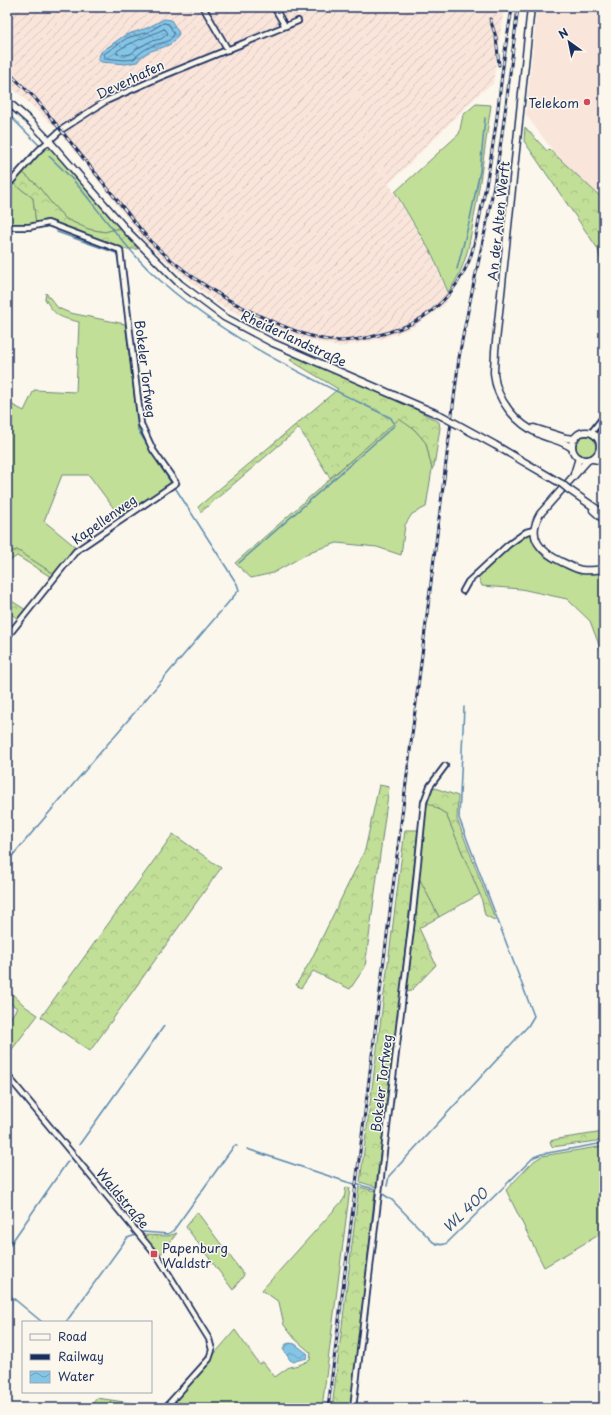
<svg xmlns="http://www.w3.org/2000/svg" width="611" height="1415" font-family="'Playpen Sans',sans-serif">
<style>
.built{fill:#fae5db}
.industrial{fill:url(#industrial-furrows)}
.grass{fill:#c2df97;stroke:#6e877a}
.forest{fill:url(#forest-crowns);stroke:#6e877a}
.park{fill:url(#park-tufts);stroke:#6e877a}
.water{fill:url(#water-waves);stroke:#5a89af}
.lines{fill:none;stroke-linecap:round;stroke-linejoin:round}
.shore{stroke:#456b94;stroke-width:1}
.stream{stroke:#5a89af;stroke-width:1.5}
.street-casing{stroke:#1b2f5e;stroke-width:8}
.secondary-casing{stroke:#1b2f5e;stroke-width:9}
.street{stroke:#fbf7ec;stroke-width:4.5}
.secondary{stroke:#fbf7ec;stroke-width:6}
.rail-casing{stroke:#1b2f5e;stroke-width:3}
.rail{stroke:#fbf7ec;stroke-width:1.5;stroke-dasharray:4.5;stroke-linecap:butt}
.secondary-bridge-casing{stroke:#1b2f5e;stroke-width:9;stroke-linecap:butt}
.secondary-bridge{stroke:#fbf7ec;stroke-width:6}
.poi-dot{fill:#d1495b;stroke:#fbf7ec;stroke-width:1.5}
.labels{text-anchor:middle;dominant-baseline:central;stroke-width:3;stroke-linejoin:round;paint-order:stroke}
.street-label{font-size:13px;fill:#1b2f5e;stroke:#fbf7ec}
.poi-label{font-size:13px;fill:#1b2f5e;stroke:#fbf7ec;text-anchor:end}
.water-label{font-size:14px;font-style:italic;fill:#355480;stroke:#fbf7ec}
</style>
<defs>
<pattern id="industrial-furrows" width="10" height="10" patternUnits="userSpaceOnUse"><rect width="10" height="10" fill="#fae5db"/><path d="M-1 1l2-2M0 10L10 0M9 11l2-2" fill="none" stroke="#d6c5be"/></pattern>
<pattern id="forest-crowns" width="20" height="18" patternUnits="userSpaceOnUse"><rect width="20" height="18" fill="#c2df97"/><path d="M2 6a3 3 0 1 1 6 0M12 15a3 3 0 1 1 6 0" fill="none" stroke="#a6c085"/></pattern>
<pattern id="park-tufts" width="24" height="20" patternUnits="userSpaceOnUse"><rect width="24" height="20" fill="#c2df97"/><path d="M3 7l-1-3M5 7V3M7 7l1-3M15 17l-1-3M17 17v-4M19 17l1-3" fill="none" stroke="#a6c085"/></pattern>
<pattern id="water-waves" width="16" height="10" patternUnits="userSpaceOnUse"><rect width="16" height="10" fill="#84c5e5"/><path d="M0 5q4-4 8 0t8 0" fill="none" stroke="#6ba0bd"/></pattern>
</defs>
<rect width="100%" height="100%" fill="#fbf7ec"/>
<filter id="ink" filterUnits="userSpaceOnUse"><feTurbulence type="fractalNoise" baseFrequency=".025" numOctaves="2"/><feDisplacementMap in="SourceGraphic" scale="8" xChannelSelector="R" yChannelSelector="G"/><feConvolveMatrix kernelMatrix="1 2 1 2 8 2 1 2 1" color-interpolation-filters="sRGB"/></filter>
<g filter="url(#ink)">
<polygon class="built" points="537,7 604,7 604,199 556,155 526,115"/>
<polygon class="industrial" points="7,7 504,7 493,84 481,92 389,184 432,256 449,298 443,306 430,316 409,329 385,338 339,347 284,334 254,322 218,304 192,283 148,245 86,165 55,127 7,83"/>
<g class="grass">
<path d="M476,104L491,105C486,138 482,172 476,206C470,238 468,266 448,292L433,256L395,192L459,134L463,115Z"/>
<polygon points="44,149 51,149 119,228 105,232 88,229 66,219 52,204 38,186 22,172 39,153"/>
<polygon points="13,183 33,198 36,224 29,226 7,226 7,190"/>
<path d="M46,293L58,308L70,313L125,324L139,425L152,451L173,483L121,518L89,475H62L44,521L77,548L54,574L17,550L7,553V402L24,411L34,390L76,392L79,322C59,317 56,317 45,299Z"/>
<polygon points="399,418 415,430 426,443 432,469 426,507 412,514 405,525 401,555 377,547 337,543 312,551 273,573 251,578 235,563"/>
<circle cx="586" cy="446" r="10"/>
<path d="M527,534L532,535C534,541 535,547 539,552C548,562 575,573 588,574C593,574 599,572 604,572V658L590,621L567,599L521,589L482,586L478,577L482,573L521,537Z"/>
<polygon points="427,802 446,814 480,894 439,917 419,878"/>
<polygon points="7,989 26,1007 38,1015 7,1056 7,1023 17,1008 7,1001"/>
<polygon points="604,1146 604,1232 544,1267 506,1190 534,1161 542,1156"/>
<polygon points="346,1187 350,1188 322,1408 213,1408 177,1404 175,1400 235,1330 259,1364 263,1362 275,1377 289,1367 299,1365 310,1360 311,1353 295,1339 284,1325 279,1302 262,1290 344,1199"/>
<polygon points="197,1212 244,1275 233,1290 186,1227"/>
<polygon points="97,1398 151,1406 152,1408 89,1408"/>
</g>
<g class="forest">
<polygon points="525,127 547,151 549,149 604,200 604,276 598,249 524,141"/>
<polygon points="22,172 38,186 52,204 66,219 88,229 105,232 119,228 138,249 122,249 48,221 36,224 33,198 13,183"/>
<polygon points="294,355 417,410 439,422 440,428 434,466 432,469 426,443 415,430 399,419 330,478 299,428 201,512 198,507 338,389 290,360"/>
<polygon points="17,550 54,574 51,577 17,556 11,560 7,564 7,553"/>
<polygon points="7,598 26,610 18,619 7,611"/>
<polygon points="379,785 389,787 365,967 350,989 313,971 301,988 296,985 311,960 365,850"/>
<polygon points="432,787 458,796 457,819 496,921 485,915 481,897 446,814 427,802"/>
<polygon points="405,830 418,830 399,1005 376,1187 360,1182"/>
<polygon points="173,834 221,868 90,1051 41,1017"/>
<polygon points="419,878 439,917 419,928 436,965 411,991 407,992"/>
<polygon points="604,1132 604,1140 552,1147 550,1141 558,1139"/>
<polygon points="359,1187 375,1191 351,1408 332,1408"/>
<polygon points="177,1233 160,1255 143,1235 168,1236"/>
</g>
<polygon class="park" points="604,916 604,971 601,955"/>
<g class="water">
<path d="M164,19L171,20L179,33C172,53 149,44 137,62L126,64L101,62L98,59L101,52L125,35L147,28Z"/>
<path d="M290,1343L295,1344L308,1354L307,1358C302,1360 298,1359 294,1362L290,1360L283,1349L286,1344Z"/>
</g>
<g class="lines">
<g class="shore">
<path d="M164,23L169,24L174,34C170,44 160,42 152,46C145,49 139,53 134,59L125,60L104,58V54L127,38L148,32Z"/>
<path d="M164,29L166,30L168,34L161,39L151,41L136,49L131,54L125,55L117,54V51C132,41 148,37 164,29Z"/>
</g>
<g class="stream">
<polyline points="7,113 39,145"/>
<path d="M49,156C59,166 71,177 80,188C103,216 125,247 151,272C220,337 308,377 391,418L395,425L239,563"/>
<polyline points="57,232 116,253 119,258"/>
<polyline points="457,269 470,219 480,171 485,118"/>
<polyline points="122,287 127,329"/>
<polyline points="128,336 138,430 170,481"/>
<polyline points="600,645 604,621"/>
<polyline points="603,741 604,751"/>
<polyline points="7,862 239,590 237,584 176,489"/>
<polyline points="604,874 600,959 604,977"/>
<polyline points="79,1145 164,1026"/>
<path d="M247,1149L347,1182L375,1189L392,1200L433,1242C438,1245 442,1246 447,1243L534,1157L542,1154L604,1143"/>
<polyline points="387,1186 389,1176 528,1026 534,1016 459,818 464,707"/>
<polyline points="140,1233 143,1232 168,1234 173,1231 234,1146 237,1146"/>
<polyline points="7,1249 68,1161"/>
<polyline points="7,1293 42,1322"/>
<polyline points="66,1322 127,1238 136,1235"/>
</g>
<defs>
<g id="street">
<polyline points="203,7 228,50"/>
<polyline points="274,7 285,26"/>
<polyline points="7,186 38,151 61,130 106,101 158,78 298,21"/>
<polyline points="7,227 29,227 48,223 120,250 141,424 153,450 176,483 76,551 7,637"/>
<polyline points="591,433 604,416"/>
<polyline points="598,438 604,424"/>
<polyline points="463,591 468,582 508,545 526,532 534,530"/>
<polyline points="7,1075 160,1260 209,1339 212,1350 209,1359 165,1408"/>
<polyline points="168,1405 186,1408"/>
<polyline points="353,1408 413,912 424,802 430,786 445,766"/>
</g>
<g id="secondary">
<path d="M531,7L495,351C495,358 494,366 494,373C496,400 516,424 541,435C551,439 563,441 572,448"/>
<polyline points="7,101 31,122 49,141 129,233 180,284 224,317 273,343 442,416"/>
<polyline points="453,422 495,445 562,484"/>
<polyline points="534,428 566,438 575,439"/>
<circle cx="586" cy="446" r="14"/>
<polyline points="593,459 604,461"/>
<path d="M588,460L540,514C526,538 541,552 562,562C569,565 575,569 582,570C589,571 597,570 604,569"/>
<polyline points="574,474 579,458"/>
<polyline points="568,489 604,514"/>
<polyline points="593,510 604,520"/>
</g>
</defs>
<use href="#street" class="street-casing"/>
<use href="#secondary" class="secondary-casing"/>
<use href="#street" class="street"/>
<use href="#secondary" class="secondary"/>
<defs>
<g id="rail">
<polyline points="490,19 496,37 499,65"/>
<path d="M7,71L35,98L150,241C190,279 228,303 278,324C298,332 319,341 342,341C362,340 382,335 401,328C432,317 456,292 469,261C476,243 478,224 482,205C488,178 492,151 496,124C501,86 504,48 512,10"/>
<path d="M328,1408L459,358C469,298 485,239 495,179C505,122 511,64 518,7"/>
</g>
</defs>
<use href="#rail" class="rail-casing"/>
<use href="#rail" class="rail"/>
<defs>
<g id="secondary-bridge">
<polyline points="442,416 453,422"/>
<polyline points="562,484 568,489"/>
</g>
</defs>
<use href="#secondary-bridge" class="secondary-bridge-casing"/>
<use href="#secondary-bridge" class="secondary-bridge"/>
</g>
</g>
<g class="poi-dot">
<circle cx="587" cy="102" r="4"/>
<rect x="150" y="1250" width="8" height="8" rx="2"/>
</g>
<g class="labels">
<g class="street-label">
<text transform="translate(130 79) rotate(-25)">Deverhafen</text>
<text transform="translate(498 221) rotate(-84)">An der Alten Werft</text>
<text transform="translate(294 338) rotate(25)">Rheiderlandstraße</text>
<text transform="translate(146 369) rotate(83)">Bokeler Torfweg</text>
<text transform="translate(104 519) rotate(-35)">Kapellenweg</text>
<text transform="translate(381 1083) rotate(-83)">Bokeler Torfweg</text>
<text transform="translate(123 1198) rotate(50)">Waldstraße</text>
</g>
<g class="poi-label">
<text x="579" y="102">Telekom</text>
<text x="162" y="1247" text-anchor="start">Papenburg<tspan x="162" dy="15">Waldstr</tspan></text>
</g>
<g class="water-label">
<text transform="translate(465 1210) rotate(-44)">WL 400</text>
</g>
</g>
<rect width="611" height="1415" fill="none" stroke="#fbf7ec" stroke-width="24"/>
<rect x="12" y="12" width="587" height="1391" fill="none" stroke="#1b2f5e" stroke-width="1.5" filter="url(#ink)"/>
<rect x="22" y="1321" width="130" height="72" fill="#fbf7ec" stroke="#a1a7b3"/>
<rect x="30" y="1334" width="20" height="6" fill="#fbf7ec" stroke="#a1a7b3"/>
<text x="58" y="1341" font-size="12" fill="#1b2f5e">Road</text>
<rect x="30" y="1354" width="20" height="6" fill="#1b2f5e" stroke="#a1a7b3"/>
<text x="58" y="1361" font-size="12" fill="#1b2f5e">Railway</text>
<rect x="30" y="1371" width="20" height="12" fill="url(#water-waves)" stroke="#a1a7b3"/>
<text x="58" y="1381" font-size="12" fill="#1b2f5e">Water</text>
<g transform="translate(569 42) rotate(327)" stroke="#fbf7ec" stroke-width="3" paint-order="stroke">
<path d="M0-3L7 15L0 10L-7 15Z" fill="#1b2f5e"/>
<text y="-6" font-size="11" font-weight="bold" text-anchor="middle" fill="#1b2f5e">N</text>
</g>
</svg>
